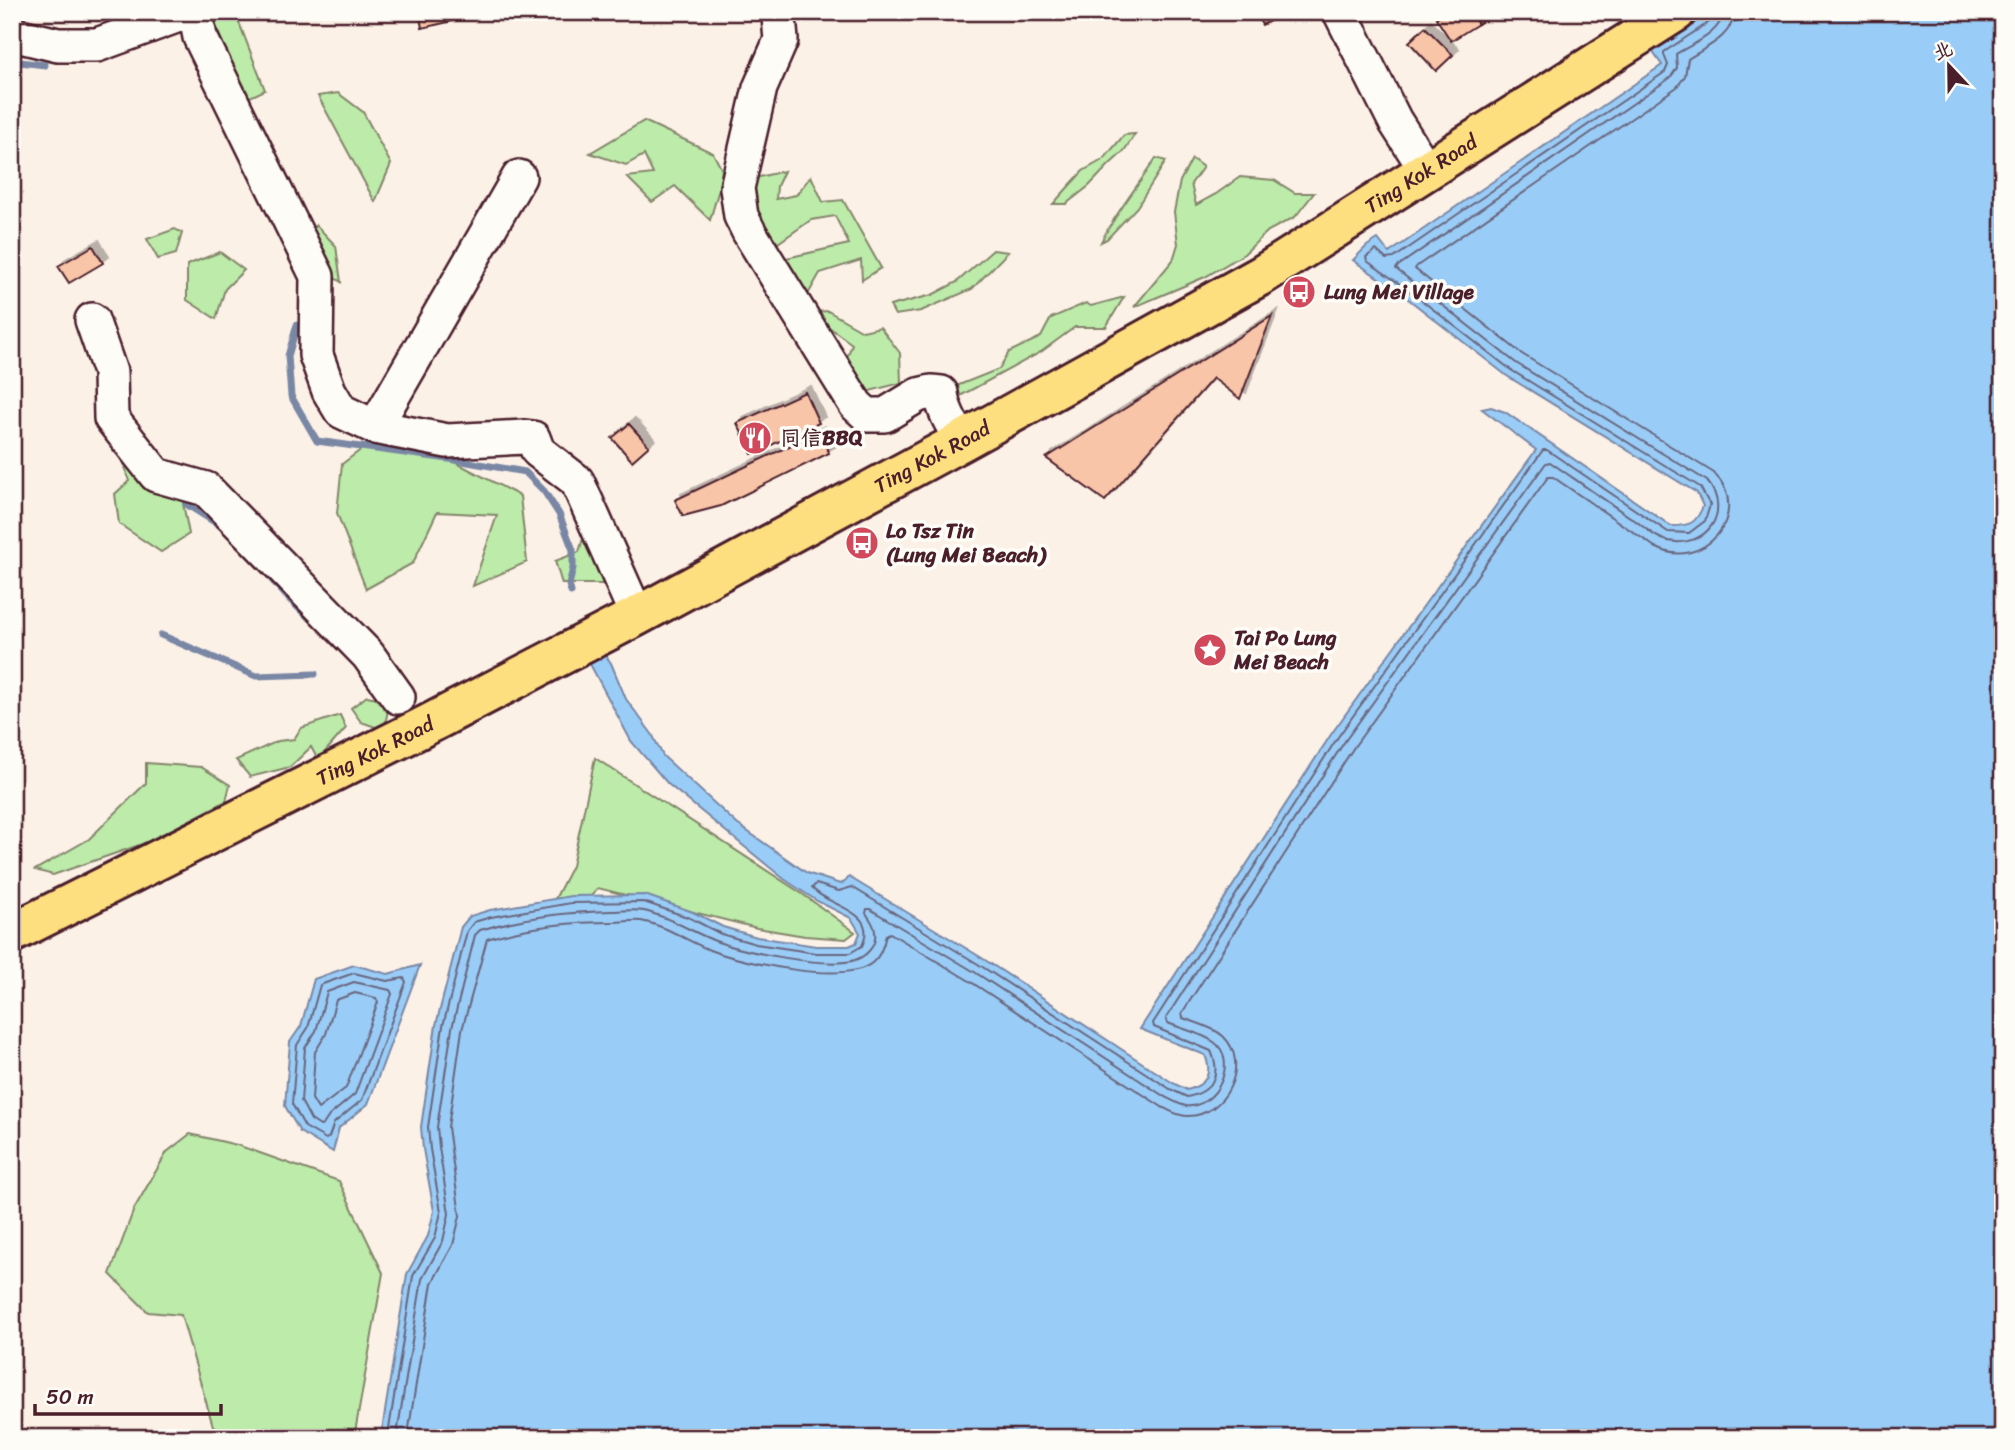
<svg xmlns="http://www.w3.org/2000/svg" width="2015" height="1450" font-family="Sriracha,'LXGW WenKai TC',sans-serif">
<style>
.green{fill:#bcebaa;stroke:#83856a;stroke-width:2}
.water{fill:#99cdf7;stroke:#7987a5;stroke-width:2}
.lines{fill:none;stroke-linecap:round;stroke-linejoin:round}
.shore{stroke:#6a657d;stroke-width:2}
.stream{stroke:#7987a5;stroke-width:7}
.building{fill:#f8c5a9;stroke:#4a1f2b;stroke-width:2;filter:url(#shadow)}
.minor-casing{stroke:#4a1f2b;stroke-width:38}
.major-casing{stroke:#4a1f2b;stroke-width:44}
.minor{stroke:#fdfcf7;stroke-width:33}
.major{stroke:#fedf80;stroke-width:38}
.labels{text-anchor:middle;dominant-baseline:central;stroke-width:7;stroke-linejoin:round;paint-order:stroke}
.street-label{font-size:21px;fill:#4a1f2b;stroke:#fdfcf7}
.poi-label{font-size:21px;font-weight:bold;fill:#4a1f2b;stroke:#fdfcf7;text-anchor:start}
</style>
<defs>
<filter id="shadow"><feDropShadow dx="6" dy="-6" stdDeviation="0" flood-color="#0004"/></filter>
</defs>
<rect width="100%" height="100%" fill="#fcf1e7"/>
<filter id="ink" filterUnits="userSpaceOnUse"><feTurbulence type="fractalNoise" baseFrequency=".0143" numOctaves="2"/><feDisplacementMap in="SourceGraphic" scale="14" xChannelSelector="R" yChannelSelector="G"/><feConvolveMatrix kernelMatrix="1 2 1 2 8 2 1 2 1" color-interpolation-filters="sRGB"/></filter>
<g filter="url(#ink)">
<g class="green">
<polygon points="215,12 235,12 265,90 244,100 216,26"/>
<polygon points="338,93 363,112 391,164 375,202 318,96"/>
<polygon points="644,121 713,153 722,170 719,189 710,220 675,186 652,202 627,177 653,174 644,155 626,165 590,153"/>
<polygon points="1135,134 1124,151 1109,165 1089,186 1066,204 1053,204 1071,184 1083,171 1104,159 1124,135"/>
<path d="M1156,158L1166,161L1137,207L1107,239L1101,242C1116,212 1138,186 1156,158Z"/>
<polygon points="1192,159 1203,167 1191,184 1196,205 1216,194 1240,177 1274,180 1295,193 1314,193 1295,217 1268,231 1244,254 1205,277 1134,307 1173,260 1178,244 1174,212 1180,181"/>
<polygon points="784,171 777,186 776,199 796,195 811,176 823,202 843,200 881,268 862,280 861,260 820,273 806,298 782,259 849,244 835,216 811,220 778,243 752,218 755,178"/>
<polygon points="316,225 336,246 341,282 323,270 308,234"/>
<polygon points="175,229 182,233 176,254 158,259 147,239"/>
<polygon points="993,250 1008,252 972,289 921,311 895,315 890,306 932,295 957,282"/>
<polygon points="220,252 244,270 225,289 216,319 187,300 187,265"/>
<polygon points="1124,297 1106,327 1075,327 1041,352 960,396 949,389 999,369 1009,352 1041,337 1051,318 1086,303 1091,306"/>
<polygon points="828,311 863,331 880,327 900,353 901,383 858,394 841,374 852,344 818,319 817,312"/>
<polygon points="379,436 422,445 520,496 527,562 473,586 497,515 437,512 413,563 366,589 337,513 342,464"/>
<polygon points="143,445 178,478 189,534 161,552 119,524 115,494 129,481 124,463"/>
<polygon points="584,535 603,574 602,584 562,584 555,561 579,552"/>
<polygon points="367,696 382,699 389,705 384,730 361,722 351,708"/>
<polygon points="340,715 346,728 318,760 311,747 290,767 250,777 236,760 278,741 294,739 301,728"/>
<polygon points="595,758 801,893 855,932 846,939 805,936 757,928 598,888 586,902 555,899 572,866"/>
<polygon points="146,763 201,767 230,785 226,801 151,841 53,875 35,870 89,839 146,783"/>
<polygon points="190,1134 237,1145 339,1181 383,1273 354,1438 240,1438 213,1426 181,1315 148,1312 110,1274 134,1209 167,1152"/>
</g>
<g class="water">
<path d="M1711,12H2003V1438H384L382,1430L407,1274L428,1236L434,1211L423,1149L421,1127L436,1025L461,927L470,916L490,910L571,896L645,895L693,912L723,927L757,937L816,946H849L856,943L860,933L851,918L817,901L784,879L668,784L631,741L590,664V659L603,652L611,663L626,699L652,734L663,756L737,824L807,873L840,884L845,882L849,877L982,958L1173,1083L1187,1090C1206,1085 1213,1074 1205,1055L1140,1029L1332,733L1536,450L1482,409L1491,407L1505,412L1671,526C1689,526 1696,524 1703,506L1697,493L1507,376L1403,295L1353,260L1367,246L1378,239L1389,253L1662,65L1652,51Z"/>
<polygon points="354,965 388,974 420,965 368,1104 339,1128 333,1152 300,1132 285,1106 290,1042 301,1026 314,979"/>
</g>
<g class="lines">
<g class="shore">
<polygon points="354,973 387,981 404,978 406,982 362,1100 334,1123 329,1137 326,1139 305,1127 292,1104 297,1045 308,1028 320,985"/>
<polygon points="354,982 390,990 392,994 355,1094 329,1116 323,1125 320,1126 311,1120 301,1101 305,1048 316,1031 327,992"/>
<polygon points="355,993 376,998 378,1002 346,1088 318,1109 312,1099 315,1052 326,1034 336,1000"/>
<path d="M390,1438L389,1429L413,1276L435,1238L441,1212L430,1149L428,1127L443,1026L467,931L474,922L491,917L571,903L644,902L690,918L721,934L756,944L816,953H850L862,946C879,909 829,908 812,888L816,884L839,891L852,887L978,964L1170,1089L1187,1097C1212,1092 1222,1075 1211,1051L1154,1027L1153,1023L1338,737L1543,450H1547L1668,532L1689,533L1705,521L1710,505L1700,487L1511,370L1407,289L1367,261L1366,257L1376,250L1386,259L1394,258L1665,72L1668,65L1664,55V52L1711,21L1714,12"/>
<path d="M399,1438L398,1428L422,1279L443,1241L449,1214L439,1147L437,1127L452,1028L475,935L480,930C523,917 568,912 612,911C622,911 634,909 644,911C671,917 693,933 718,942C746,952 828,969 855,960C867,956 877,945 875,932C875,925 869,918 866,913L867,909H870L973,971L1165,1097C1172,1100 1179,1105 1186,1106C1217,1109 1239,1060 1214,1042C1201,1033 1182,1029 1168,1023L1166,1018L1345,741L1546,463L1550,462C1579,482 1607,502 1636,521C1645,528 1657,539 1668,541C1706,549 1733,512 1707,481L1516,363L1396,269L1398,266L1670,78L1677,68L1676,54C1692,44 1722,33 1723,12"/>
<path d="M410,1438L409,1428L432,1283L453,1245L460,1216L448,1127L462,1030L487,939C528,926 571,922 614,922C623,922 633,920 641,921C668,926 690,943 715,952C747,963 845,985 872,963C881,956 884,945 886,935L890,933L968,980L1162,1107C1170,1111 1178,1116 1187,1116C1225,1117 1252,1064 1223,1036C1213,1027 1196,1023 1183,1018L1182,1013L1354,747L1548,477H1553L1655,547C1702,573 1754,514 1714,473L1522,354L1415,269L1417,266L1677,87L1685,76L1688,59C1706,47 1733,37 1734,12"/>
</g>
<g class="stream">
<polyline points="12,61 45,65"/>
<polyline points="297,325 288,356 291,396 317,441 456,460 525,472 544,491 559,514 573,550 573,568 569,585 571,592"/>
<polyline points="186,504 224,528"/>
<polyline points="272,580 289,599 308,617"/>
<polyline points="161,635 256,676 315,674"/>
</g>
</g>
<g class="building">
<polygon points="419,12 452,12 453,21 422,28"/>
<polygon points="1255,12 1288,12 1262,25"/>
<polygon points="1445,12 1470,12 1478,24 1451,41 1436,18"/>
<polygon points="1470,12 1496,12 1478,24"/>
<polygon points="1425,27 1453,55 1436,71 1409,42"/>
<polygon points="93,246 103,263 69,283 58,266"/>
<polygon points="1272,316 1240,399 1213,378 1105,501 1046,458"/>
<polygon points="805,392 819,423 752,454 737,423"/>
<polygon points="629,424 649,446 632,461 612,438"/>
<polygon points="819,432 829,453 721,506 683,516 675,500"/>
</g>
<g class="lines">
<defs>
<g id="minor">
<polyline points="195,12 200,37 317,276 316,355 329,391 341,411 375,427 447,441 525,437 533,438 538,451 577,481 637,616"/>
<path d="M776,12L779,17L781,40L760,88L737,188L741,216L749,232L856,405L867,415H885L918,395L931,392L941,393C943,411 953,426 962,441"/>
<polyline points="1340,12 1395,121 1427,171"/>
<polyline points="12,32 16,35 58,45 97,45 187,12"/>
<polyline points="92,320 110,372 111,418 156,475 206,489 368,655 398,697"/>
<polyline points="375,427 519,177"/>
</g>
<g id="major">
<path id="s1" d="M12,933L419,729L637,616L962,441L1262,275L1676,12"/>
</g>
</defs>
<use href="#minor" class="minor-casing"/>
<use href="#major" class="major-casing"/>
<use href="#minor" class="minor"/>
<use href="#major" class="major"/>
</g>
</g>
<defs>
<symbol id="bus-disc" viewBox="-11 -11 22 22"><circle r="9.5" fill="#d1495b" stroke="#fdfcf7"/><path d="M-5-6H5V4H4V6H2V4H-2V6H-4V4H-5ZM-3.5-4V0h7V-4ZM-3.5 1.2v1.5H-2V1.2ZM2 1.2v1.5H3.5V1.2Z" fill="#fff"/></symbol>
<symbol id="restaurant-disc" viewBox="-11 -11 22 22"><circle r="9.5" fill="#d1495b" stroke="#fdfcf7"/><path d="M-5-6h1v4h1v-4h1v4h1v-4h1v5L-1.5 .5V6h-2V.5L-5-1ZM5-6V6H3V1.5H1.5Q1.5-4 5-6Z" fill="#fff"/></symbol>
<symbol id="sight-disc" viewBox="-11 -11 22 22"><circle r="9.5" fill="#d1495b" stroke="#fdfcf7"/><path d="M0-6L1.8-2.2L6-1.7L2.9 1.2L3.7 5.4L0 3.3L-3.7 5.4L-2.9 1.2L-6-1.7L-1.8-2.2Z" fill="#fff"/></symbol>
</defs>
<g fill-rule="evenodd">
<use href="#bus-disc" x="1280" y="273" width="38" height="38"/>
<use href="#restaurant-disc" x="736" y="419" width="38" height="38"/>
<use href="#bus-disc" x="843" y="524" width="38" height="38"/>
<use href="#sight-disc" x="1191" y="631" width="38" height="38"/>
</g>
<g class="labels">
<g class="street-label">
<text stroke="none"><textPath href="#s1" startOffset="1601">Ting Kok Road</textPath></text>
<text stroke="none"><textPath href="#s1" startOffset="1036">Ting Kok Road</textPath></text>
<text stroke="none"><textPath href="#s1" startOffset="406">Ting Kok Road</textPath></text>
</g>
<g class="poi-label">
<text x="1324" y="292">Lung Mei Village</text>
<text x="780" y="438">同信BBQ</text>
<text x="886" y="531">Lo Tsz Tin<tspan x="886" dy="24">(Lung Mei Beach)</tspan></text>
<text x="1234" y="638">Tai Po Lung<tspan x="1234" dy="24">Mei Beach</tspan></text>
</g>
</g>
<rect width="2015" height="1450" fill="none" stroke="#fdfcf7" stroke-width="42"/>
<rect x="21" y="21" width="1973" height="1408" fill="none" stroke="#4a1f2b" stroke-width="2.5" filter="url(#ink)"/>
<g transform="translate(1949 66) rotate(338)" stroke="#fdfcf7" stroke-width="5" paint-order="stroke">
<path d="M0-5L12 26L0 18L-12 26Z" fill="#4a1f2b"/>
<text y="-10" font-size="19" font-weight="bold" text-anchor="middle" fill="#4a1f2b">北</text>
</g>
<path d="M35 1404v10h186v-10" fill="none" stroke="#4a1f2b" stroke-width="3.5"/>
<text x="46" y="1404" font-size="21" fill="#4a1f2b" stroke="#fdfcf7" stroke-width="5" paint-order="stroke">50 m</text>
</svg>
